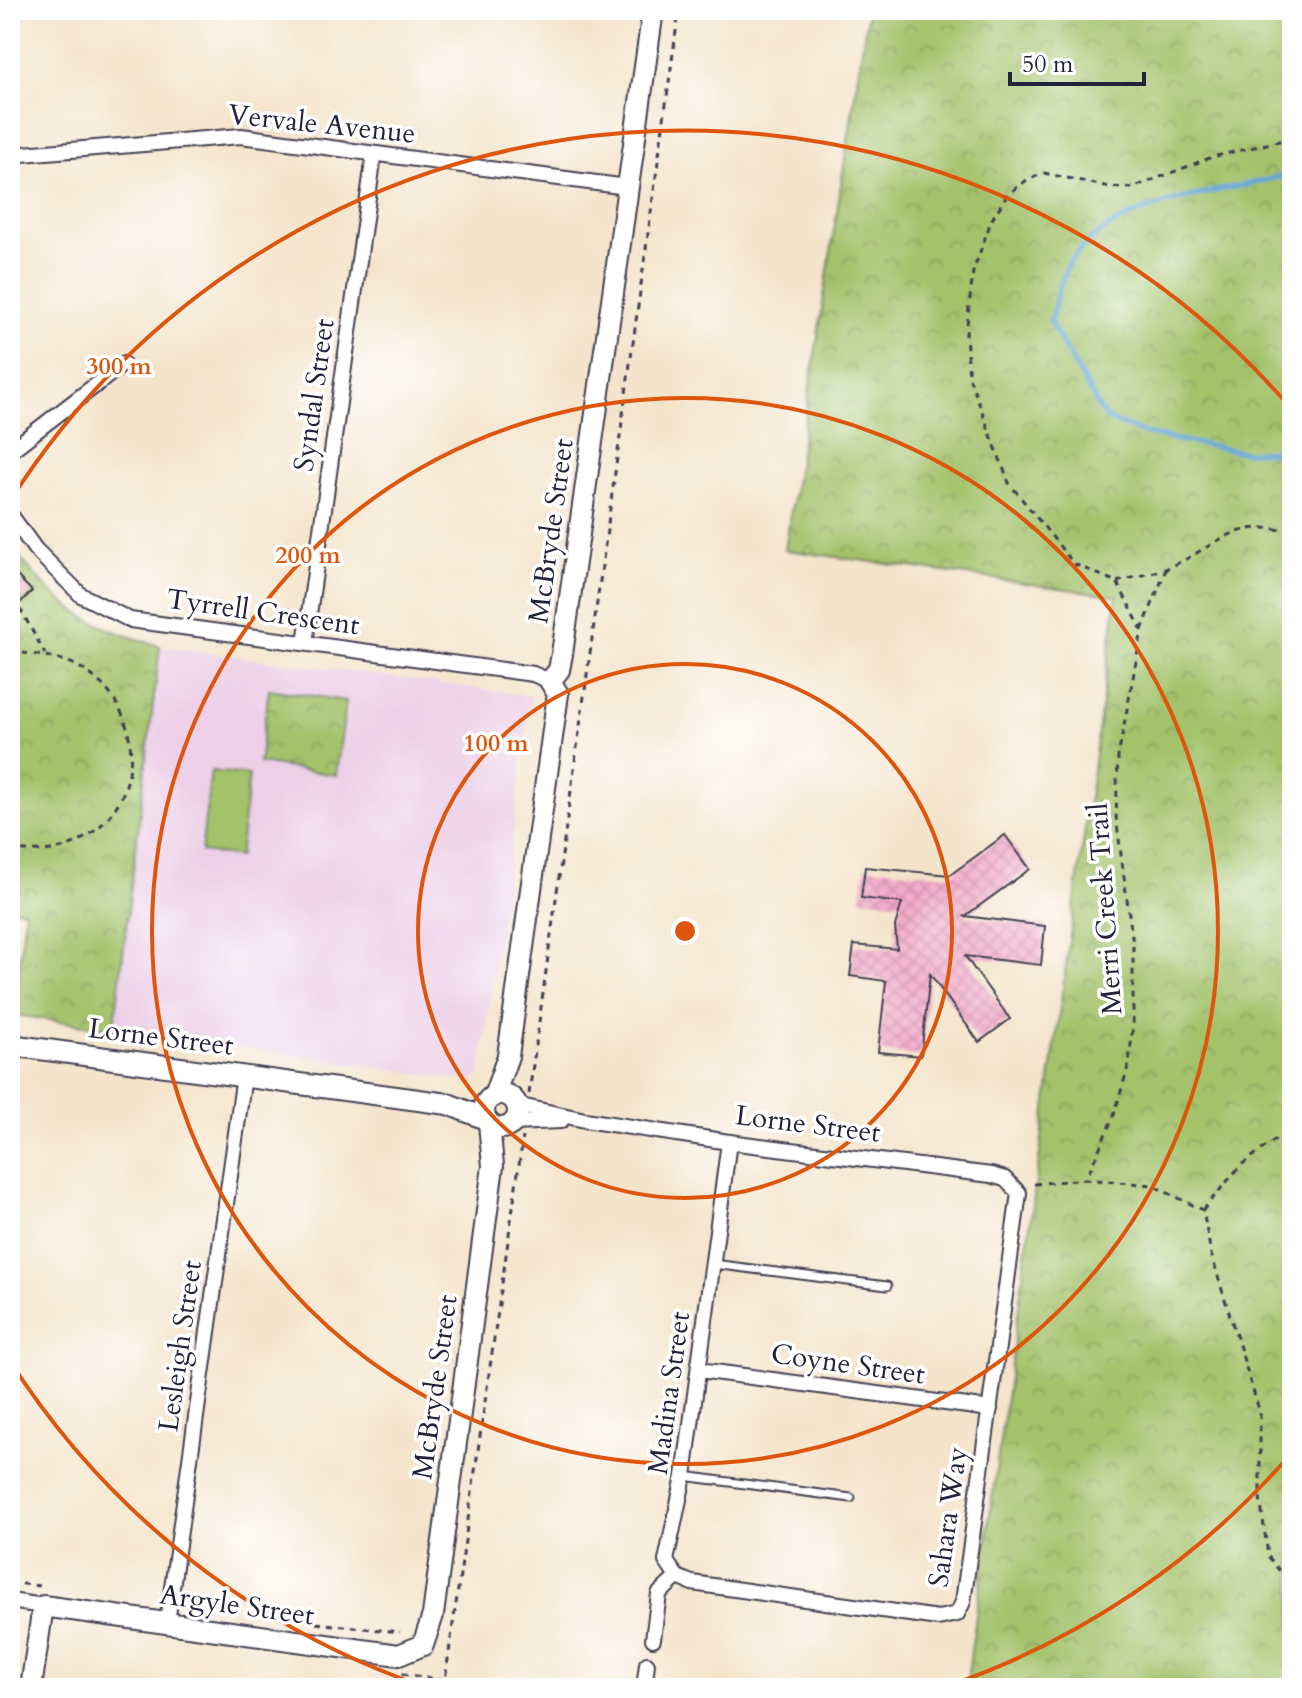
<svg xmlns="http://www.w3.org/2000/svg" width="1302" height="1698" font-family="Cardo,serif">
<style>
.built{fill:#edd0e8}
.park{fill:url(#park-crowns);stroke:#627253;stroke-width:2}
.garden{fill:#a3c26b;stroke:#627253;stroke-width:2}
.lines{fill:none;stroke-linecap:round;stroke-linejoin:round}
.stream{stroke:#62a4d6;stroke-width:5}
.building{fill:url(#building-cross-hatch)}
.lane-casing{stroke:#423f51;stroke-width:11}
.street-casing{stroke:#423f51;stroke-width:18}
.secondary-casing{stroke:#423f51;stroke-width:24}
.path{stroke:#423f51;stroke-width:3;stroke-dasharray:6 6;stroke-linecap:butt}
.lane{stroke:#fff;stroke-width:7}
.street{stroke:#fff;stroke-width:14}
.secondary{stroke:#fff;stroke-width:20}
.ring{fill:none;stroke:#de560e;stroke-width:4}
.labels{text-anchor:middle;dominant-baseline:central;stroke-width:7;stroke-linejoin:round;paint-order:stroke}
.street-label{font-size:28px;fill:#22223b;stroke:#fff}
.centre{fill:#de560e;stroke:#fff;stroke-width:4}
.ring-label{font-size:24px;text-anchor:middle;font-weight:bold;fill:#de560e;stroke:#fff;stroke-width:7;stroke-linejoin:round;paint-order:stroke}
</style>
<defs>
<pattern id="park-crowns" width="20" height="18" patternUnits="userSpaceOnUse" patternTransform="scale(2)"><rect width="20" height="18" fill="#a3c26b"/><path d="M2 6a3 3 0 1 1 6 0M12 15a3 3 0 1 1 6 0" fill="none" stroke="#8ca65e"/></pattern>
<pattern id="building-cross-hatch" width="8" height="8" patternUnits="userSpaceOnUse" patternTransform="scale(2)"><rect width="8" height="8" fill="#f3acca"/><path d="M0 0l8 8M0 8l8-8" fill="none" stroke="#d094ae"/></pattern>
</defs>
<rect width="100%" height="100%" fill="#fff"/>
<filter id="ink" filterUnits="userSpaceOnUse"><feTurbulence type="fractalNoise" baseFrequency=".0125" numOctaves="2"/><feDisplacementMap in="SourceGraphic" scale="16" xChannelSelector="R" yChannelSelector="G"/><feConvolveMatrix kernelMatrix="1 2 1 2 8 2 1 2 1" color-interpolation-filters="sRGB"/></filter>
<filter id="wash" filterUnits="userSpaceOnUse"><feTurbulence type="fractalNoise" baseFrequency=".006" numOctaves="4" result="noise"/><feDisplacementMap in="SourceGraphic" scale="32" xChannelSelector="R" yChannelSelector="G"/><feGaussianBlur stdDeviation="1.8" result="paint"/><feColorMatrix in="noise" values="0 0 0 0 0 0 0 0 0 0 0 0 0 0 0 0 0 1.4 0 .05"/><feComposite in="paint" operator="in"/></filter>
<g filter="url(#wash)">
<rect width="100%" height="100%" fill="#f4e4cb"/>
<polygon class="built" points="160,646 531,696 480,1075 471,1081 114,1029"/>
<g class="park">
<polygon points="868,10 1292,10 1292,1688 966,1688 1117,596 785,550"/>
<path d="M10,545C60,608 83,624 160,646L114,1029L14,1015L25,910L10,908Z"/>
<polygon points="269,689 346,701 336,775 259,763"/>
</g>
<polygon class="garden" points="211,771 249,775 239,857 201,852"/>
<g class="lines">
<path class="stream" d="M1292,173C1224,194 1119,198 1073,258C1061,274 1056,303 1050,322L1105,418L1146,434L1243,452L1292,451"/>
</g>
<g id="blocks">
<g class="building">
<polygon points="10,569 32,591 18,605 10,597"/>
<polygon points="1005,835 1030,869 965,916 1045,926 1041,965 965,956 1010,1019 979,1042 930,974 921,1056 878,1052 886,981 850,976 854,945 897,949 895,926 902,903 861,898 865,867 950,875"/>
</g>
</g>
</g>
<g filter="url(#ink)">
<use href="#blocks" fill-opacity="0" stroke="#423f51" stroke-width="2"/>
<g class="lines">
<defs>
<g id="lane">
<polyline points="713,1264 887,1286"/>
<polyline points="684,1476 851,1498"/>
</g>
<g id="street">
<polyline points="10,155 241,136 627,187"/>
<polyline points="10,451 123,364"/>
<polyline points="10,514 35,549 81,595 130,620 533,674 550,681"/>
<polyline points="305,643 374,155"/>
<polyline points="516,1105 585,1120 729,1142 991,1175 1005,1179 1019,1193 963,1602 957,1614 938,1618 692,1583 677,1577"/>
<polyline points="512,1123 561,1121"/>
<polyline points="699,1370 990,1409"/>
<polyline points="677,1577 666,1561 684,1476 729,1142"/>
<polyline points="10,1601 43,1606"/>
<polyline points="167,1623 244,1076"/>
<polyline points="653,1639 659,1594 677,1577"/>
<polyline points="644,1688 647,1664"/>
</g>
<g id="secondary">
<polyline points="10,1045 448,1104 486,1119"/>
<circle cx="501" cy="1111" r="17"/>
<polyline points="494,1096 508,1056 558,694 550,681 559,670 562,654 653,10"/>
<polyline points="31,1688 43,1606 399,1655 423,1645 433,1615 493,1166 489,1123"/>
</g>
</defs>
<use href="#lane" class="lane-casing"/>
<use href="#street" class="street-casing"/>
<use href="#secondary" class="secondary-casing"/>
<g class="path">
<polyline points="1292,138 1212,157 1132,188 1109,187 1044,173 1027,180 1007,195 991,221 973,272 966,334 969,377 1009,483 1074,564 1117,582 1142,630 1118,757 1116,817 1133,944 1133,1024 1129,1064 1114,1115 1086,1179 1152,1185 1203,1210 1211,1254 1260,1413 1260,1497 1268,1556 1292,1587"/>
<path d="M1117,582C1133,577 1150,574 1165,569C1213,550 1234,515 1292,533"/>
<polyline points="10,601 22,612 45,654"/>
<polyline points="1142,630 1167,567"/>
<path d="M10,850C27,851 48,853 65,847C150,817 153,701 71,663C56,657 39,655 23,653"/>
<polyline points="529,1094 679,10"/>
<polyline points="1034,1184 1086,1179"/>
<polyline points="1203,1210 1241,1165 1292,1127"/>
<polyline points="10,1582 39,1586"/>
<polyline points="316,1623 400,1632"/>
<polyline points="402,1674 445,1680 523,1137"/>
</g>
<use href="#lane" class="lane"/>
<use href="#street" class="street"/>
<use href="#secondary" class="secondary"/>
</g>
</g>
<g class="ring">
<circle cx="685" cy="931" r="267"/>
<circle cx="685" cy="931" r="533"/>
<path d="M1289 1456A800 800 0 0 1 945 1687M425 1687A800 800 0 0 1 10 1361M10 501A800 800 0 0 1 1289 406"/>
</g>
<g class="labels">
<g class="street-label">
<text transform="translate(322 124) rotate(6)">Vervale Avenue</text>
<text transform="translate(314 395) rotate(-82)">Syndal Street</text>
<text transform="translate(551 531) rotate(-82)">McBryde Street</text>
<text transform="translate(263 612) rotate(8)">Tyrrell Crescent</text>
<text transform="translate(1105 909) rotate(-94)">Merri Creek Trail</text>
<text transform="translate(161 1037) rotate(7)">Lorne Street</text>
<text transform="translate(808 1124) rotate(7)">Lorne Street</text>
<text transform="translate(180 1346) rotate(-82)">Lesleigh Street</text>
<text transform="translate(848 1364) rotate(8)">Coyne Street</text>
<text transform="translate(435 1387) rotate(-82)">McBryde Street</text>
<text transform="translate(669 1393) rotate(-82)">Madina Street</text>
<text transform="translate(948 1517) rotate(-82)">Sahara Way</text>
<text transform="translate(237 1605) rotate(8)">Argyle Street</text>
</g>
</g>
<circle cx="685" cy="931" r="12" class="centre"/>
<g class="ring-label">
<text x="119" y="374">300 m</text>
<text x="308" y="563">200 m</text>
<text x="496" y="751">100 m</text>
</g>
<rect width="1302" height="1698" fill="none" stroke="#fff" stroke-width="40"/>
<path d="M1010 72v12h134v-12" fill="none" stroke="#22223b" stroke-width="4"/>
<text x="1022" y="72" font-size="24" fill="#22223b" stroke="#ffffff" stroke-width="6" paint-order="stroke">50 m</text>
</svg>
